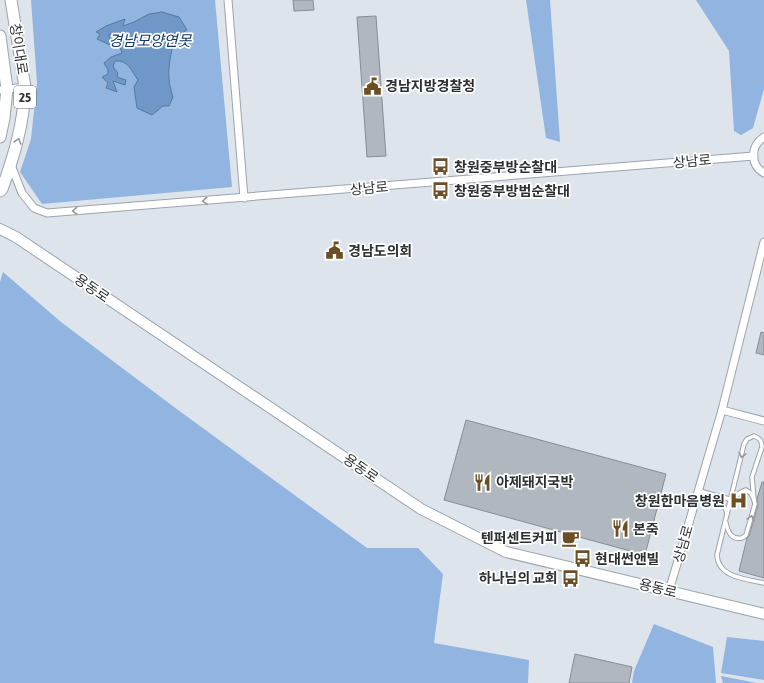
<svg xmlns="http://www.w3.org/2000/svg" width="764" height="683" font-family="'Asap Condensed','Noto Sans KR',sans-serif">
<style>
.green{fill:#91b4e0}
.water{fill:#6f97c8;stroke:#5b789b}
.building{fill:#b1b7bf;stroke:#878d95}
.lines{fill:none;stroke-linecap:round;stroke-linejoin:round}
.lane-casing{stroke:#9da3ab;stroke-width:5.5}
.street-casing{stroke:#9da3ab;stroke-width:9}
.secondary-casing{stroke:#9da3ab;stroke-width:12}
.primary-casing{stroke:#9da3ab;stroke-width:13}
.lane{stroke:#fff;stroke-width:3.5}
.street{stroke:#fff;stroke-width:7}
.secondary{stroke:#fff;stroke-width:10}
.primary{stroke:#fff;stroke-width:11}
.oneway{stroke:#969798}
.labels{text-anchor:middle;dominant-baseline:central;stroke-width:3.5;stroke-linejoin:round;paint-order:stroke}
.shield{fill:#fff;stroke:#6c6d70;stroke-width:1}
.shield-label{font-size:13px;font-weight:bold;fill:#2d2f32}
.street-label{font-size:14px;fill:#2d2f32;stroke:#fff}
.poi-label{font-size:14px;font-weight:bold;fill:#2d2f32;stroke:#fff;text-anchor:start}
.water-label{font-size:15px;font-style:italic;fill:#0f3866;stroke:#fff}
</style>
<rect width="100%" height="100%" fill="#dde4ec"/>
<g class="green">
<polygon points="31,0 215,0 232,187 42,204 20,172 31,139 37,83"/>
<polygon points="526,0 550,0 560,142 546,138"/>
<polygon points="696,0 764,0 764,89 753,128 741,135 734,131 729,51"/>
<polygon points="3,272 61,322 174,407 367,548 418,548 443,574 434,643 529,660 528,683 0,683 0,282"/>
<polygon points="654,624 713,647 716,683 632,683 634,671"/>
<polygon points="727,637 764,641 764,680 721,673"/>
<polygon points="721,676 757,683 723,683"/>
</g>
<path class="water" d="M162,12L179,17L187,30L178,36L180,44L172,49C168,68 167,79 173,97L169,106H163L152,115L137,108L134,87L138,80C131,71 129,60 115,61L113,67L118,73L117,77L126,80L125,85L113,81L117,92L106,88L108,83L102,77L108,74V70L104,63L111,57L122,53L118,42H127V36L121,33L116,35L109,34L110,45L97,39L100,34L96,32L106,26L125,19L123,26L134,22L149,14Z"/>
<g class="building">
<polygon points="293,0 313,0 314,10 294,11"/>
<polygon points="376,16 386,156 367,157 357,17"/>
<polygon points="761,332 764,333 764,355 756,353"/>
<polygon points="466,420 666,474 645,555 444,500"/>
<polygon points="762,482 764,482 764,578 739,571 747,538 749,536 758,505 757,499"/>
<polygon points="575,654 632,667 629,683 569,683"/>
</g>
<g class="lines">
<defs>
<g id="lane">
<path d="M699,491L729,499C735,498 739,492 746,490C752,493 754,498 755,504L746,535L742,538C732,540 728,533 726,523"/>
<polyline points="696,499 722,505 725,508 727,513"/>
<path d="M754,500L752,477L762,447C762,441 760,438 754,436L747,439L744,444L717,555C718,578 747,579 764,583"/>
</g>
<g id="street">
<polyline points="228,0 244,198"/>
<polyline points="0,90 25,87"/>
<path d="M764,137C750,146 750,165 764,173"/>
<polyline points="11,165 22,193 34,208 47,213 754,156"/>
<polyline points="722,410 764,421"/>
<polyline points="669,591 722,410 764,242"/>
</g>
<polyline id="secondary" points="0,229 16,237 421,509 506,552 764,614"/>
<g id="primary">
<polyline points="0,36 7,89 4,118 0,137"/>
<path d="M0,191L2,189C14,156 24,123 25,87L11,0"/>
</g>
</defs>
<use href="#lane" class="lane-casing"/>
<use href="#street" class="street-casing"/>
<use href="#secondary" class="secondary-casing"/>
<use href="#primary" class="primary-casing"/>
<use href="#lane" class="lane"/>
<use href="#street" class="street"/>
<use href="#secondary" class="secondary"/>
<use href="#primary" class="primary"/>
</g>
<defs><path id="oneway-chevron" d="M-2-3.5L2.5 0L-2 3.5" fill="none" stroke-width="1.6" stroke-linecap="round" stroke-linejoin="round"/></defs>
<g class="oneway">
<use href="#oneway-chevron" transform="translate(18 141) rotate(-74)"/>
<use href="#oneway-chevron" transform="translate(205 201) rotate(176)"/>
<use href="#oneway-chevron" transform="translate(75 211) rotate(176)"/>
<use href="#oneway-chevron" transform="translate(742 455) rotate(104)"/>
<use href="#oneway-chevron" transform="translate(751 518) rotate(-76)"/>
</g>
<defs>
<symbol id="civic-bare" viewBox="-9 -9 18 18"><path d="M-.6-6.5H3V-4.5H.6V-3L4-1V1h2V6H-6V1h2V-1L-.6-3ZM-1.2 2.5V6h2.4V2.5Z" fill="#6d4f24" stroke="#fff" stroke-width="2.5" paint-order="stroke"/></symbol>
<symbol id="bus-bare" viewBox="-9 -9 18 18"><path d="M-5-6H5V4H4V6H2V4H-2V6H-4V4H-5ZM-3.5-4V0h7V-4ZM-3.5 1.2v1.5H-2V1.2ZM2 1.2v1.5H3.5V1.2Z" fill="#6d4f24" stroke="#fff" stroke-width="2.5" paint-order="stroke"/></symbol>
<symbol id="restaurant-bare" viewBox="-9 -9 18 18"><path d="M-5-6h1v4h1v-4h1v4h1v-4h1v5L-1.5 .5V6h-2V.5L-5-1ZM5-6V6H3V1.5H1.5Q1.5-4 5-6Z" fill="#6d4f24" stroke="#fff" stroke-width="2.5" paint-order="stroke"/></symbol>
<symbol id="hospital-bare" viewBox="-9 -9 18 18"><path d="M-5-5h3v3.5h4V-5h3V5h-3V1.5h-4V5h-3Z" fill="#6d4f24" stroke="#fff" stroke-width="2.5" paint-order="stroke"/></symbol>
<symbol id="cafe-bare" viewBox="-9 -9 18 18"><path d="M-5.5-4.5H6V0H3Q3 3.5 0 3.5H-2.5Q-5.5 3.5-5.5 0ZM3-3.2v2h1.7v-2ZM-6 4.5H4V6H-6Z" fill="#6d4f24" stroke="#fff" stroke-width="2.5" paint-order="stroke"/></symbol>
</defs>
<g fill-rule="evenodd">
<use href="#civic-bare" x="360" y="74" width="25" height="25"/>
<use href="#bus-bare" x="428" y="154" width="25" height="25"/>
<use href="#bus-bare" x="428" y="178" width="25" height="25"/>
<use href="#civic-bare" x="322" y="238" width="25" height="25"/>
<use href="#restaurant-bare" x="470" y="470" width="25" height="25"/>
<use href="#hospital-bare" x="726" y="488" width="25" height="25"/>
<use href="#restaurant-bare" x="608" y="516" width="25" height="25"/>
<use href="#cafe-bare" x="558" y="526" width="25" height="25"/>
<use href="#bus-bare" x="570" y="546" width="25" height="25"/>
<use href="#bus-bare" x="558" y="566" width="25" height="25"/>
</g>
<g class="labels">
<rect class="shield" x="14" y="86" width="22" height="22" rx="3"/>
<g class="shield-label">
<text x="25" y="97">25</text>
</g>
<g class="street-label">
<text transform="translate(19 49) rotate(81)">창이대로</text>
<text transform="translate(692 161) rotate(-5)">상남로</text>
<text transform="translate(369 188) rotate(-5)">상남로</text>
<text transform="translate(92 288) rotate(34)">용동로</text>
<text transform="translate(361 468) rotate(34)">용동로</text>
<text transform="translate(683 544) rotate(-74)">상남로</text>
<text transform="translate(658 588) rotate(14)">용동로</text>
</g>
<g class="poi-label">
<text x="385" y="86">경남지방경찰청</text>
<text x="454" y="167">창원중부방순찰대</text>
<text x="454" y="191">창원중부방범순찰대</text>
<text x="348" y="251">경남도의회</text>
<text x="496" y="482">아제돼지국박</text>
<text x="725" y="501" text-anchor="end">창원한마음병원</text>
<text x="633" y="529">본죽</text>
<text x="558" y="538" text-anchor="end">텐퍼센트커피</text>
<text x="595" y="559">현대썬앤빌</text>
<text x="558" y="578" text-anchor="end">하나님의 교회</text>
</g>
<g class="water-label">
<text x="150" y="40">경남모양연못</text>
</g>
</g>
</svg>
